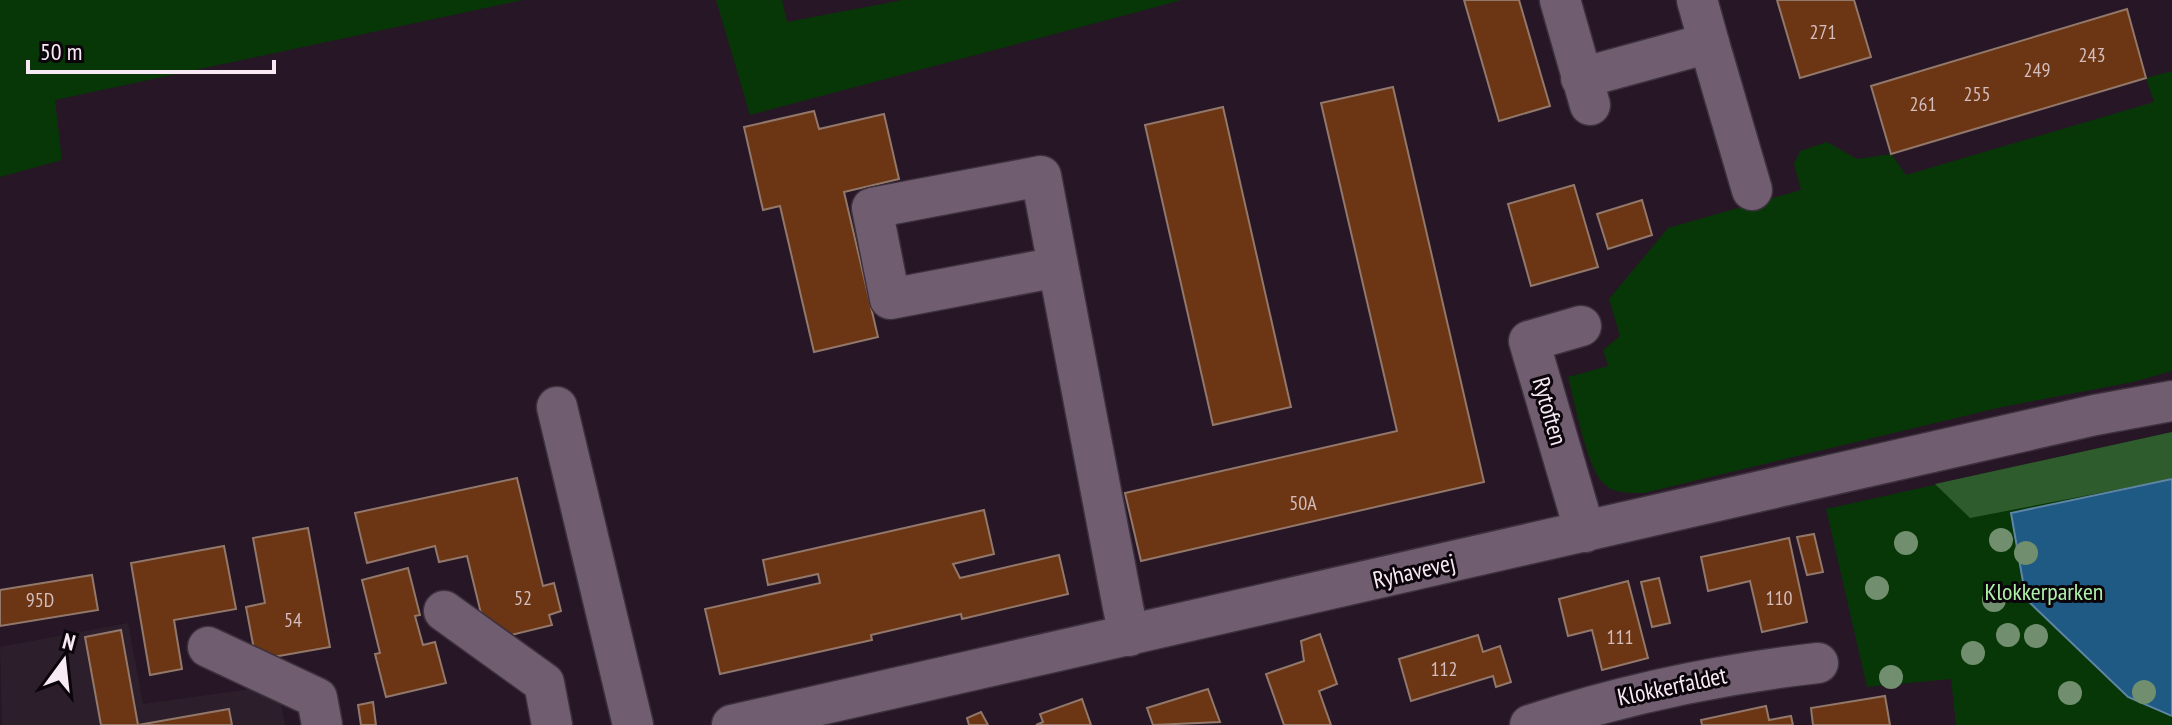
<svg xmlns="http://www.w3.org/2000/svg" width="2172" height="725" font-family="'PT Sans Narrow',sans-serif">
<style>
.education{fill:#2c1f2b}
.green{fill:#073707}
.forest{fill:#2f5c2c}
.water{fill:#1e5a83;stroke:#5f85a5;stroke-width:2}
.building{fill:#6c3514;stroke:#92786a;stroke-width:2}
.lines{fill:none;stroke-linecap:round;stroke-linejoin:round}
.minor-casing{stroke:#3d313d;stroke-width:43}
.minor{stroke:#715d70;stroke-width:40}
.tree{fill:#718f6e}
.labels{text-anchor:middle;dominant-baseline:central;stroke-width:6;stroke-linejoin:round;paint-order:stroke}
.number-label{font-size:20px;fill:#d4bdbd}
.street-label{font-size:24px;fill:#f7eaf5;stroke:#0b050b}
.park-label{font-size:24px;fill:#aef2a9;stroke:#0b050b}
</style>
<rect width="100%" height="100%" fill="#271626"/>
<polygon class="education" points="128,623 143,704 257,688 279,695 285,725 2,725 0,647"/>
<g class="green">
<polygon points="0,0 523,0 55,100 62,160 0,177"/>
<polygon points="716,0 782,0 787,22 903,0 1182,0 750,115"/>
<path d="M2172,71V371L2133,382L2002,407L1644,493C1631,493 1613,494 1603,483C1586,465 1575,403 1568,377L1608,366L1603,350L1620,336L1609,299L1668,228L1801,190L1794,164L1800,151L1827,142L1857,159L1891,154L1906,175L2154,102L2146,78Z"/>
<polygon points="2172,432 2172,725 1956,725 1951,679 1867,687 1826,509"/>
</g>
<polygon class="forest" points="2172,432 2172,479 1970,518 1935,484"/>
<polygon class="water" points="2172,479 2172,716 2128,697 2026,599 2011,513"/>
<g class="building">
<polygon points="1464,0 1519,0 1550,106 1499,121"/>
<polygon points="1777,0 1854,0 1871,57 1800,78"/>
<polygon points="2127,9 2146,78 1891,154 1871,86"/>
<polygon points="1393,87 1484,482 1141,561 1125,493 1397,431 1321,103"/>
<polygon points="1223,107 1291,407 1213,425 1145,125"/>
<polygon points="814,111 819,129 884,114 899,179 844,192 878,337 814,352 780,206 763,210 744,127"/>
<polygon points="1574,185 1598,267 1531,286 1508,204"/>
<polygon points="1642,200 1652,235 1608,249 1597,214"/>
<polygon points="517,478 543,586 554,583 561,611 549,615 552,625 503,637 486,634 467,556 439,562 435,546 367,563 355,513"/>
<polygon points="984,510 994,554 953,564 960,578 1059,555 1068,594 962,619 961,614 871,635 872,640 720,674 705,609 820,583 818,574 768,585 763,560"/>
<polygon points="308,528 330,647 256,660 246,607 265,603 253,538"/>
<polygon points="1814,534 1823,572 1807,575 1797,537"/>
<polygon points="1789,538 1807,622 1762,632 1750,581 1708,591 1701,557"/>
<polygon points="224,546 236,609 174,620 182,669 150,675 131,563"/>
<polygon points="408,568 420,615 415,616 423,645 435,642 446,683 386,697 375,654 380,653 362,580"/>
<polygon points="92,575 98,610 0,626 0,590"/>
<polygon points="1659,578 1670,623 1652,627 1641,582"/>
<polygon points="1628,581 1648,658 1602,670 1592,630 1568,636 1559,599"/>
<polygon points="121,630 138,725 229,709 232,725 101,725 85,637"/>
<polygon points="1320,634 1337,684 1319,691 1331,725 1284,725 1266,674 1304,661 1301,641"/>
<polygon points="1478,635 1483,652 1500,646 1511,682 1496,687 1493,676 1411,701 1399,659"/>
<polygon points="1208,689 1220,722 1153,725 1147,708"/>
<polygon points="1885,696 1890,725 1813,725 1811,708"/>
<polygon points="1082,699 1091,725 1036,725 1043,722 1040,714"/>
<polygon points="373,702 376,725 361,725 358,705"/>
<polygon points="1766,706 1769,720 1791,716 1793,725 1702,725 1701,720"/>
<polygon points="981,712 988,725 969,725 967,718"/>
</g>
<g class="lines">
<defs>
<g id="minor">
<polyline points="1560,0 1590,105"/>
<polyline points="1697,0 1709,43"/>
<polyline points="1581,78 1709,43 1752,190"/>
<polyline points="1058,267 890,299 872,208 1041,176 1123,607 1129,636"/>
<polyline points="1581,326 1529,341 1585,532"/>
<polyline points="557,407 633,725"/>
<polyline points="444,611 544,683 552,725"/>
<polyline points="208,647 317,698 322,725"/>
<polyline points="732,725 2095,415 2172,401"/>
<path d="M1530,725C1625,694 1719,674 1818,663"/>
</g>
</defs>
<use href="#minor" class="minor-casing"/>
<use href="#minor" class="minor"/>
</g>
<g class="tree">
<circle cx="2001" cy="540" r="12"/>
<circle cx="1906" cy="543" r="12"/>
<circle cx="2026" cy="553" r="12"/>
<circle cx="1877" cy="588" r="12"/>
<circle cx="1994" cy="600" r="12"/>
<circle cx="2008" cy="635" r="12"/>
<circle cx="2036" cy="636" r="12"/>
<circle cx="1973" cy="653" r="12"/>
<circle cx="1891" cy="677" r="12"/>
<circle cx="2144" cy="692" r="12"/>
<circle cx="2070" cy="693" r="12"/>
</g>
<g class="labels">
<g class="number-label">
<text x="1823" y="32">271</text>
<text x="2092" y="55">243</text>
<text x="2037" y="70">249</text>
<text x="1977" y="94">255</text>
<text x="1923" y="104">261</text>
<text x="1303" y="503">50A</text>
<text x="523" y="598">52</text>
<text x="1779" y="598">110</text>
<text x="40" y="600">95D</text>
<text x="293" y="620">54</text>
<text x="1620" y="637">111</text>
<text x="1444" y="669">112</text>
</g>
<g class="street-label">
<text transform="translate(1550 411) rotate(74)">Rytoften</text>
<text transform="translate(1414 571) rotate(-13)">Ryhavevej</text>
<text transform="translate(1672 686) rotate(-12)">Klokkerfaldet</text>
</g>
<g class="park-label">
<text x="2044" y="591">Klokkerparken</text>
</g>
</g>
<g transform="translate(64 661) rotate(15)" stroke="#0b050b" stroke-width="6" paint-order="stroke">
<path d="M0-6L14 30L0 20L-14 30Z" fill="#f7eaf5"/>
<text y="-12" font-size="22" font-weight="bold" text-anchor="middle" fill="#f7eaf5">N</text>
</g>
<path d="M28 60v12h246v-12" fill="none" stroke="#f7eaf5" stroke-width="4"/>
<text x="40" y="60" font-size="24" fill="#f7eaf5" stroke="#0b050b" stroke-width="6" paint-order="stroke">50 m</text>
</svg>
